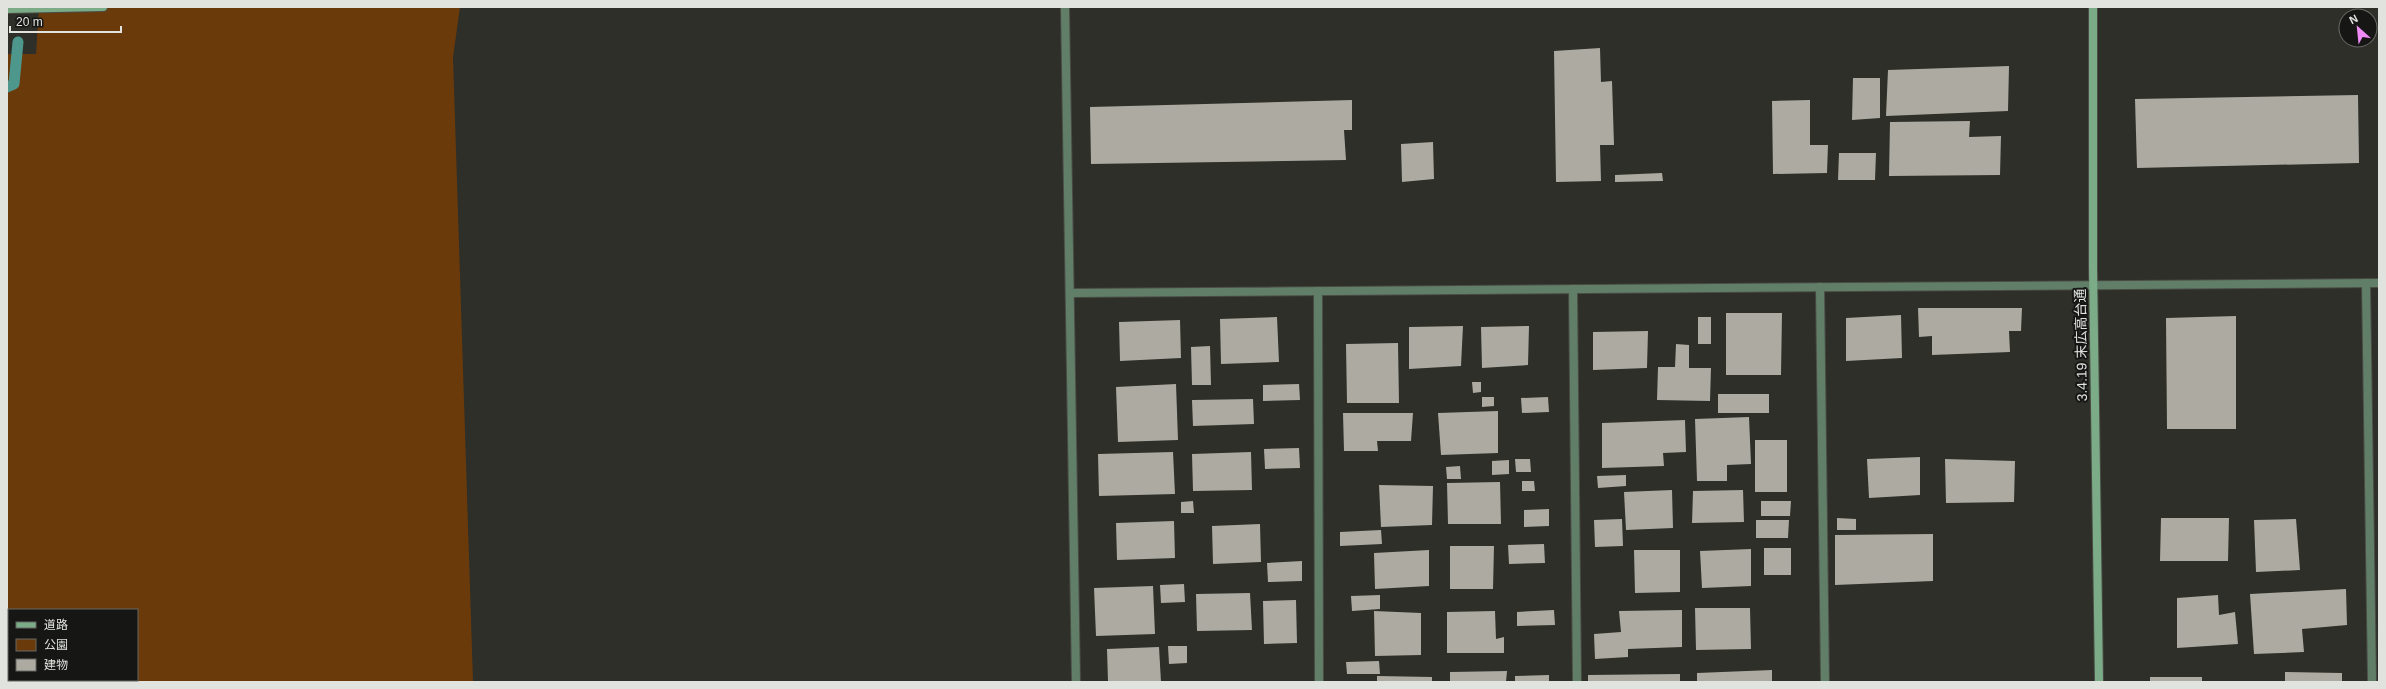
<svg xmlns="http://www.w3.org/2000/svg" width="2386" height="689" font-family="Arial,'Noto Sans JP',sans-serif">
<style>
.green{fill:#6b3a0b;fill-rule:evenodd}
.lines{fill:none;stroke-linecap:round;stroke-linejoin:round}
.stream{stroke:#4e978d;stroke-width:11}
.building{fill:#adaaa1}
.street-casing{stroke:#4a4c45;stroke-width:10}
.secondary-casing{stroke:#4a4c45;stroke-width:10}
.street{stroke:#617f68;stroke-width:8}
.secondary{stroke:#7cac87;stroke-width:8}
.labels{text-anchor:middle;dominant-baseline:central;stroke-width:4;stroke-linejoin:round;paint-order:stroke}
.street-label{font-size:14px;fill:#e1e3de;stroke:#161714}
</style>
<rect width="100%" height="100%" fill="#2d2f28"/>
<path class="green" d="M39,7H460L453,57L473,682H7V54H36ZM9,610H137V680H9Z"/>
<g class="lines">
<polyline class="stream" points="7,87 14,84 18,42"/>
</g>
<g class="building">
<polygon points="1600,48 1601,82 1612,81 1614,145 1600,145 1601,181 1556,182 1554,51"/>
<polygon points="2009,66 2008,111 1886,116 1888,70"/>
<polygon points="1853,78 1880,78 1880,118 1852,120"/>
<polygon points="2358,95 2359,163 2137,168 2135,99"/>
<polygon points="1352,100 1352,130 1344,130 1346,160 1091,164 1090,107"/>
<polygon points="1810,100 1810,145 1828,145 1827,173 1773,174 1772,101"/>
<polygon points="1970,121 1969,137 2001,136 2000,175 1889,176 1890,122"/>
<polygon points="1433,142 1434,179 1402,182 1401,144"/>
<polygon points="1839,153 1876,153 1875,180 1838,180"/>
<polygon points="1662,173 1663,181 1615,182 1615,175"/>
<polygon points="1918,308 2022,308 2021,331 2009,331 2010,352 1932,355 1932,336 1919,337"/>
<polygon points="1726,313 1782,313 1781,375 1726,375"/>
<polygon points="1901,315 1902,358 1846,361 1846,318"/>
<polygon points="2236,316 2236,429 2167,429 2166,318"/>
<polygon points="1277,317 1279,362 1221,364 1220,319"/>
<rect x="1698" y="317" width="13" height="27"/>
<polygon points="1180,320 1181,358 1120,361 1119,322"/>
<polygon points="1463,326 1461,366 1409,369 1409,327"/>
<polygon points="1529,326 1528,365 1482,368 1481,327"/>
<polygon points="1648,331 1647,368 1593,370 1593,332"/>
<polygon points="1398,343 1399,403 1347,403 1346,344"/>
<polygon points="1676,344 1689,345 1689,368 1711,368 1710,401 1657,400 1658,367 1675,367"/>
<polygon points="1210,346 1211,385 1192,385 1191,347"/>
<polygon points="1472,382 1481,382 1481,392 1473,393"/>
<polygon points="1176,384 1178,440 1118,442 1116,387"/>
<polygon points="1299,384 1300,400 1263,401 1263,385"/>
<rect x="1718" y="394" width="51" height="19"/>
<polygon points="1482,397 1494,397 1494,406 1482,407"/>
<polygon points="1548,397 1549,412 1522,413 1521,398"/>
<polygon points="1253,399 1254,424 1193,426 1192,400"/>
<polygon points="1498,411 1498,453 1441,455 1438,413"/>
<polygon points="1343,413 1413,413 1411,441 1377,441 1378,451 1344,451"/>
<polygon points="1749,417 1751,464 1727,465 1727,481 1697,481 1695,419"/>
<polygon points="1685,420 1686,452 1663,453 1664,466 1602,468 1602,423"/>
<rect x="1755" y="440" width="32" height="52"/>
<polygon points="1299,448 1300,468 1265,469 1264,449"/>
<polygon points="1173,452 1175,494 1099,496 1098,454"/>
<polygon points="1251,452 1252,490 1193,491 1192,454"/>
<polygon points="1920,457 1920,495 1869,498 1867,459"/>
<polygon points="1515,459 1530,459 1531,472 1516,472"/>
<polygon points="1945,459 2015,461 2014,502 1946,503"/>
<polygon points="1509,460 1509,474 1492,475 1492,461"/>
<polygon points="1460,466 1461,479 1447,479 1446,467"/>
<polygon points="1626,475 1626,486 1598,488 1597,476"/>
<polygon points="1522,481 1534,481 1535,491 1522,491"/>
<polygon points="1500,482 1501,524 1448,524 1447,483"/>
<polygon points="1379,485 1433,486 1432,525 1381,527"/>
<polygon points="1672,490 1673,528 1626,530 1624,492"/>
<polygon points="1743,490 1744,522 1692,523 1693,491"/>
<polygon points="1193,501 1194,513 1181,513 1181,502"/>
<polygon points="1761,501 1791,501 1790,516 1761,516"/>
<polygon points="1549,509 1549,526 1524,527 1524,510"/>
<polygon points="1837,518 1856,519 1856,530 1837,530"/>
<polygon points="2161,518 2229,518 2228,561 2160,561"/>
<polygon points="1622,519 1623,546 1595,547 1594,520"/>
<polygon points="2296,519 2300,570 2256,572 2254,520"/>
<polygon points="1756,520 1789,520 1788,538 1756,538"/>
<polygon points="1174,521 1175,558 1117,560 1116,523"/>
<polygon points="1260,524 1261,562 1213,564 1212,526"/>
<polygon points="1381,530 1382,544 1340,546 1340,532"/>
<polygon points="1933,534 1933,581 1835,585 1835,535"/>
<polygon points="1544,544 1545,563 1509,564 1508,545"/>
<polygon points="1450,546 1494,546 1493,589 1450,589"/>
<rect x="1764" y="548" width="27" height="27"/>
<polygon points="1751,549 1751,586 1702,588 1700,551"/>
<polygon points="1429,550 1429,586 1375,589 1374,553"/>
<polygon points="1634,550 1680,550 1680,592 1635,593"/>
<polygon points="1302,561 1302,581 1268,582 1267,563"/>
<polygon points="1184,584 1185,602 1161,603 1160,585"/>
<polygon points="1153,586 1155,634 1096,636 1094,588"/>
<polygon points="2346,589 2347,625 2302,629 2304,652 2254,654 2250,594"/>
<polygon points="1250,593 1252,630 1197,631 1196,594"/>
<polygon points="1380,595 1380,609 1352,611 1351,596"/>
<polygon points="2218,595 2219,615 2235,612 2238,644 2177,648 2177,598"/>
<polygon points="1296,600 1297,643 1264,644 1263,601"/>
<polygon points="1695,608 1750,608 1751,649 1696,650"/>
<polygon points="1554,610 1555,625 1517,626 1517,612"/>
<polygon points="1682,610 1682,647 1628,649 1628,657 1595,659 1594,634 1621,632 1619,611"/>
<polygon points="1374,611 1421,613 1421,655 1375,656"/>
<polygon points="1495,611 1496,639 1504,637 1504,653 1447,653 1447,612"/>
<polygon points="1168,646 1187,646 1187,663 1169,664"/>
<polygon points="1159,647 1161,682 1108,682 1107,649"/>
<polygon points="1379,661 1380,674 1347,674 1346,662"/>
<polygon points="1772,670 1772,682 1697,682 1697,673"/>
<polygon points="1507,671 1506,682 1450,682 1450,672"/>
<polygon points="2285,672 2342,673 2342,682 2285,682"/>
<polygon points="1680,674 1680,682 1588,682 1588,675"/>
<polygon points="1549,675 1549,682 1515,682 1515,676"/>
<polygon points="1377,676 1432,677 1432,682 1377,682"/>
<rect x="2150" y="677" width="52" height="5"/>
</g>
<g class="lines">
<defs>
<g id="street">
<polyline points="1065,7 1076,682"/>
<polyline points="2366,283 2372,682"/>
<polyline points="1820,287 1825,682"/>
<polyline points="1573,289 1577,682"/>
<polyline points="1318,291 1319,682"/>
<polyline points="1070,293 2379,283"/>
</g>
<g id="secondary">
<polyline points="2093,7 2093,268 2099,682"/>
<polyline points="7,9 103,7"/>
</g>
</defs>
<use href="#street" class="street-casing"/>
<use href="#secondary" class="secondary-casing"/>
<use href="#street" class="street"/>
<use href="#secondary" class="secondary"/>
</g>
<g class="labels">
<g class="street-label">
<text transform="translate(2081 345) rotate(-91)">3.4.19 末広高台通</text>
</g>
</g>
<rect width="2386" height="689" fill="none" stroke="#e1e3de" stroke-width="16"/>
<rect x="8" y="609" width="130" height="72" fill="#161714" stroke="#676965"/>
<rect x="16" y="622" width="20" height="6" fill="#7cac87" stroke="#676965"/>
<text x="44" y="629" font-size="12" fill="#e1e3de">道路</text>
<rect x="16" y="639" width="20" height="12" fill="#6b3a0b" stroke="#676965"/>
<text x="44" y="649" font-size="12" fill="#e1e3de">公園</text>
<rect x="16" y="659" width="20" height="12" fill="#adaaa1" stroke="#676965"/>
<text x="44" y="669" font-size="12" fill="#e1e3de">建物</text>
<g transform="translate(2358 28) rotate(333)"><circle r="19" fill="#161714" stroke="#676965"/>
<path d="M0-3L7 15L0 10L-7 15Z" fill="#f08bf5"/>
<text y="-6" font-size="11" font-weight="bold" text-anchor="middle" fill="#e1e3de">N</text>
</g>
<path d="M10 26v6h111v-6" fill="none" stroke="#e1e3de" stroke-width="2"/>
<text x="16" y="26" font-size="12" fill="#e1e3de" stroke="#161714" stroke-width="3" paint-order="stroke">20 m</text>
</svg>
